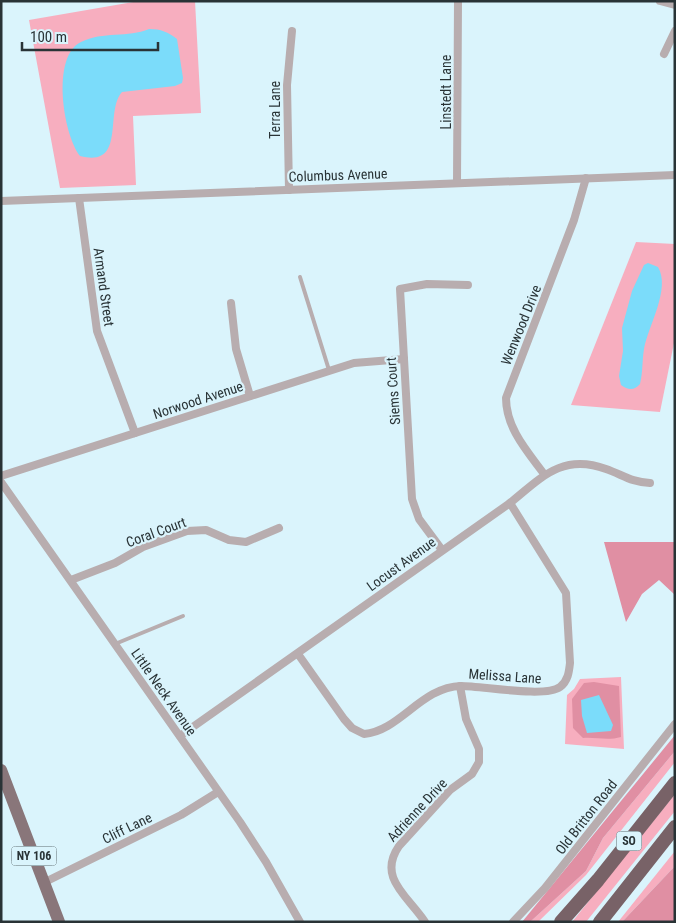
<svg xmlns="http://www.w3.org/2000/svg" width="676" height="923" font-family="'Roboto Condensed',sans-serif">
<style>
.green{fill:#f7aebf}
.forest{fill:#e08fa3}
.water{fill:#7bdcfa}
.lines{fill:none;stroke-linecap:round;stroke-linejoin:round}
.lane{stroke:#b8adaf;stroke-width:4}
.street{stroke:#b8adaf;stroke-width:8}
.primary{stroke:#89767a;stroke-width:12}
.highway{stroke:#786267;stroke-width:14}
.labels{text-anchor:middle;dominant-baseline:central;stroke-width:4.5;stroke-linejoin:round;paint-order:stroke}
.shield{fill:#daf4fc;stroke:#5e6d71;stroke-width:1}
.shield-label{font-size:12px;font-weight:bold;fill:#293336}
.street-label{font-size:14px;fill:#293336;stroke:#daf4fc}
</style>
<rect width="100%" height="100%" fill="#daf4fc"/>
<g class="green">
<polygon points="139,1 195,1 201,113 133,116 136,185 60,188 29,20"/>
<polygon points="636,242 675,244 675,338 660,412 571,405"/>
<polygon points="621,677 624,749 565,744 567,695 574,689 580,679"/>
<polygon points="675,751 675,762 586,875 538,922 530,922 586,871 603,838"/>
<polygon points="675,794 675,811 586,922 572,922"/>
<polygon points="675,851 675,866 622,922 618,922"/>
</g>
<g class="forest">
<polygon points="604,542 675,542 675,595 659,580 642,594 626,622"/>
<path d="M594,682L619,686L621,737C608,741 596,737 583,738L573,728L572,699L584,683Z"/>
<polygon points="675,735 675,751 603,838 586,871 530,922 522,922"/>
<polygon points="675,866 675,920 671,922 622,922"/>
</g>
<g class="water">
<path d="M149,29C161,29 168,32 177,39L183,78L182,83L175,86L122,92C104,112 127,168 80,156C63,134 51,56 81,42C103,31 128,38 149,29Z"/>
<path d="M648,263L658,267C671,289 648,326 644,349C642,361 643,372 640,384C634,391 628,390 621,385L619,376L623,351L622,328L632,291L644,265Z"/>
<polygon points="599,695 613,725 611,731 587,733 582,716 581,700"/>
</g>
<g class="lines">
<g class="lane">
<polyline points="300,277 329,370"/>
<polyline points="115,644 183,616"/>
</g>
<g class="street">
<polyline points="660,1 675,5"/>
<polyline points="664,54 675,31"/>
<polyline points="457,183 458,1"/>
<polyline points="289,190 287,85 292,31"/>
<polyline points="79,198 97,331 135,433"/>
<polyline points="1,201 675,175"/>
<polyline points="231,303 236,349 250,396"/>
<path d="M544,474C527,451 506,428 506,398L574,220L586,178"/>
<polyline points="1,476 354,363 404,359"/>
<polyline points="1,482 240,822 266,862 300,922"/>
<polyline points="442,550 419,519 412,499 400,289 427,284 468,285"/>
<polyline points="71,580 115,563 143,547 187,531 206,530 229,540 246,542 279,528"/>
<path d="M298,654L344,719L352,728L364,734C400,731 421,687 461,686C483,686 545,698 560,687C568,681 569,672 570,663L566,593L510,503"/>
<path d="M180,736L510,503C541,478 562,453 606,469C623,475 631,482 650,483"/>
<polyline points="45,882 181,815 218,792"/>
<path d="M425,922C408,896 377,878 399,846L450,790L472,774L479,762V749L466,719L460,686"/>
<polyline points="513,922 545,888 675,724"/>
</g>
<polyline class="primary" points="1,770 59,922"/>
<g class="highway">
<polyline points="561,922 598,880 675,783"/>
<polyline points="600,922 675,827"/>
</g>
</g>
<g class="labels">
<g class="shield">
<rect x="616.5" y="831.5" width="25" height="19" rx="4"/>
<rect x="11.5" y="846.5" width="45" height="19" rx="4"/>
</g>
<g class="shield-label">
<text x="629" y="841">SO</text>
<text x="34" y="856">NY 106</text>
</g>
<g class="street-label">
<text transform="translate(446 92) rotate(-90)">Linstedt Lane</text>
<text transform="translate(275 110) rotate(-90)">Terra Lane</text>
<text transform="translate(338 175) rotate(-2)">Columbus Avenue</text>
<text transform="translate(104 287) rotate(82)">Armand Street</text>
<text transform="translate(521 325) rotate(-68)">Wenwood Drive</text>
<text transform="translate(393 391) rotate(-94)">Siems Court</text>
<text transform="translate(198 400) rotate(-18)">Norwood Avenue</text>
<text transform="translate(156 532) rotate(-20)">Coral Court</text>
<text transform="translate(401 564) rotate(-36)">Locust Avenue</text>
<text transform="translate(505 676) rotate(4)">Melissa Lane</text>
<text transform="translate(164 692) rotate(55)">Little Neck Avenue</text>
<text transform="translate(417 810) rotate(-47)">Adrienne Drive</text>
<text transform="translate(586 817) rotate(-52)">Old Britton Road</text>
<text transform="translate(127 828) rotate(-26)">Cliff Lane</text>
</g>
</g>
<rect width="676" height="923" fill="none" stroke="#293336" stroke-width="5"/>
<path d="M22 42v8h136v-8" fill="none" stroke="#293336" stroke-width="2.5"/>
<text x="30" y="42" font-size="15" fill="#293336" stroke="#daf4fc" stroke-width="4" paint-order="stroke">100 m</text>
</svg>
